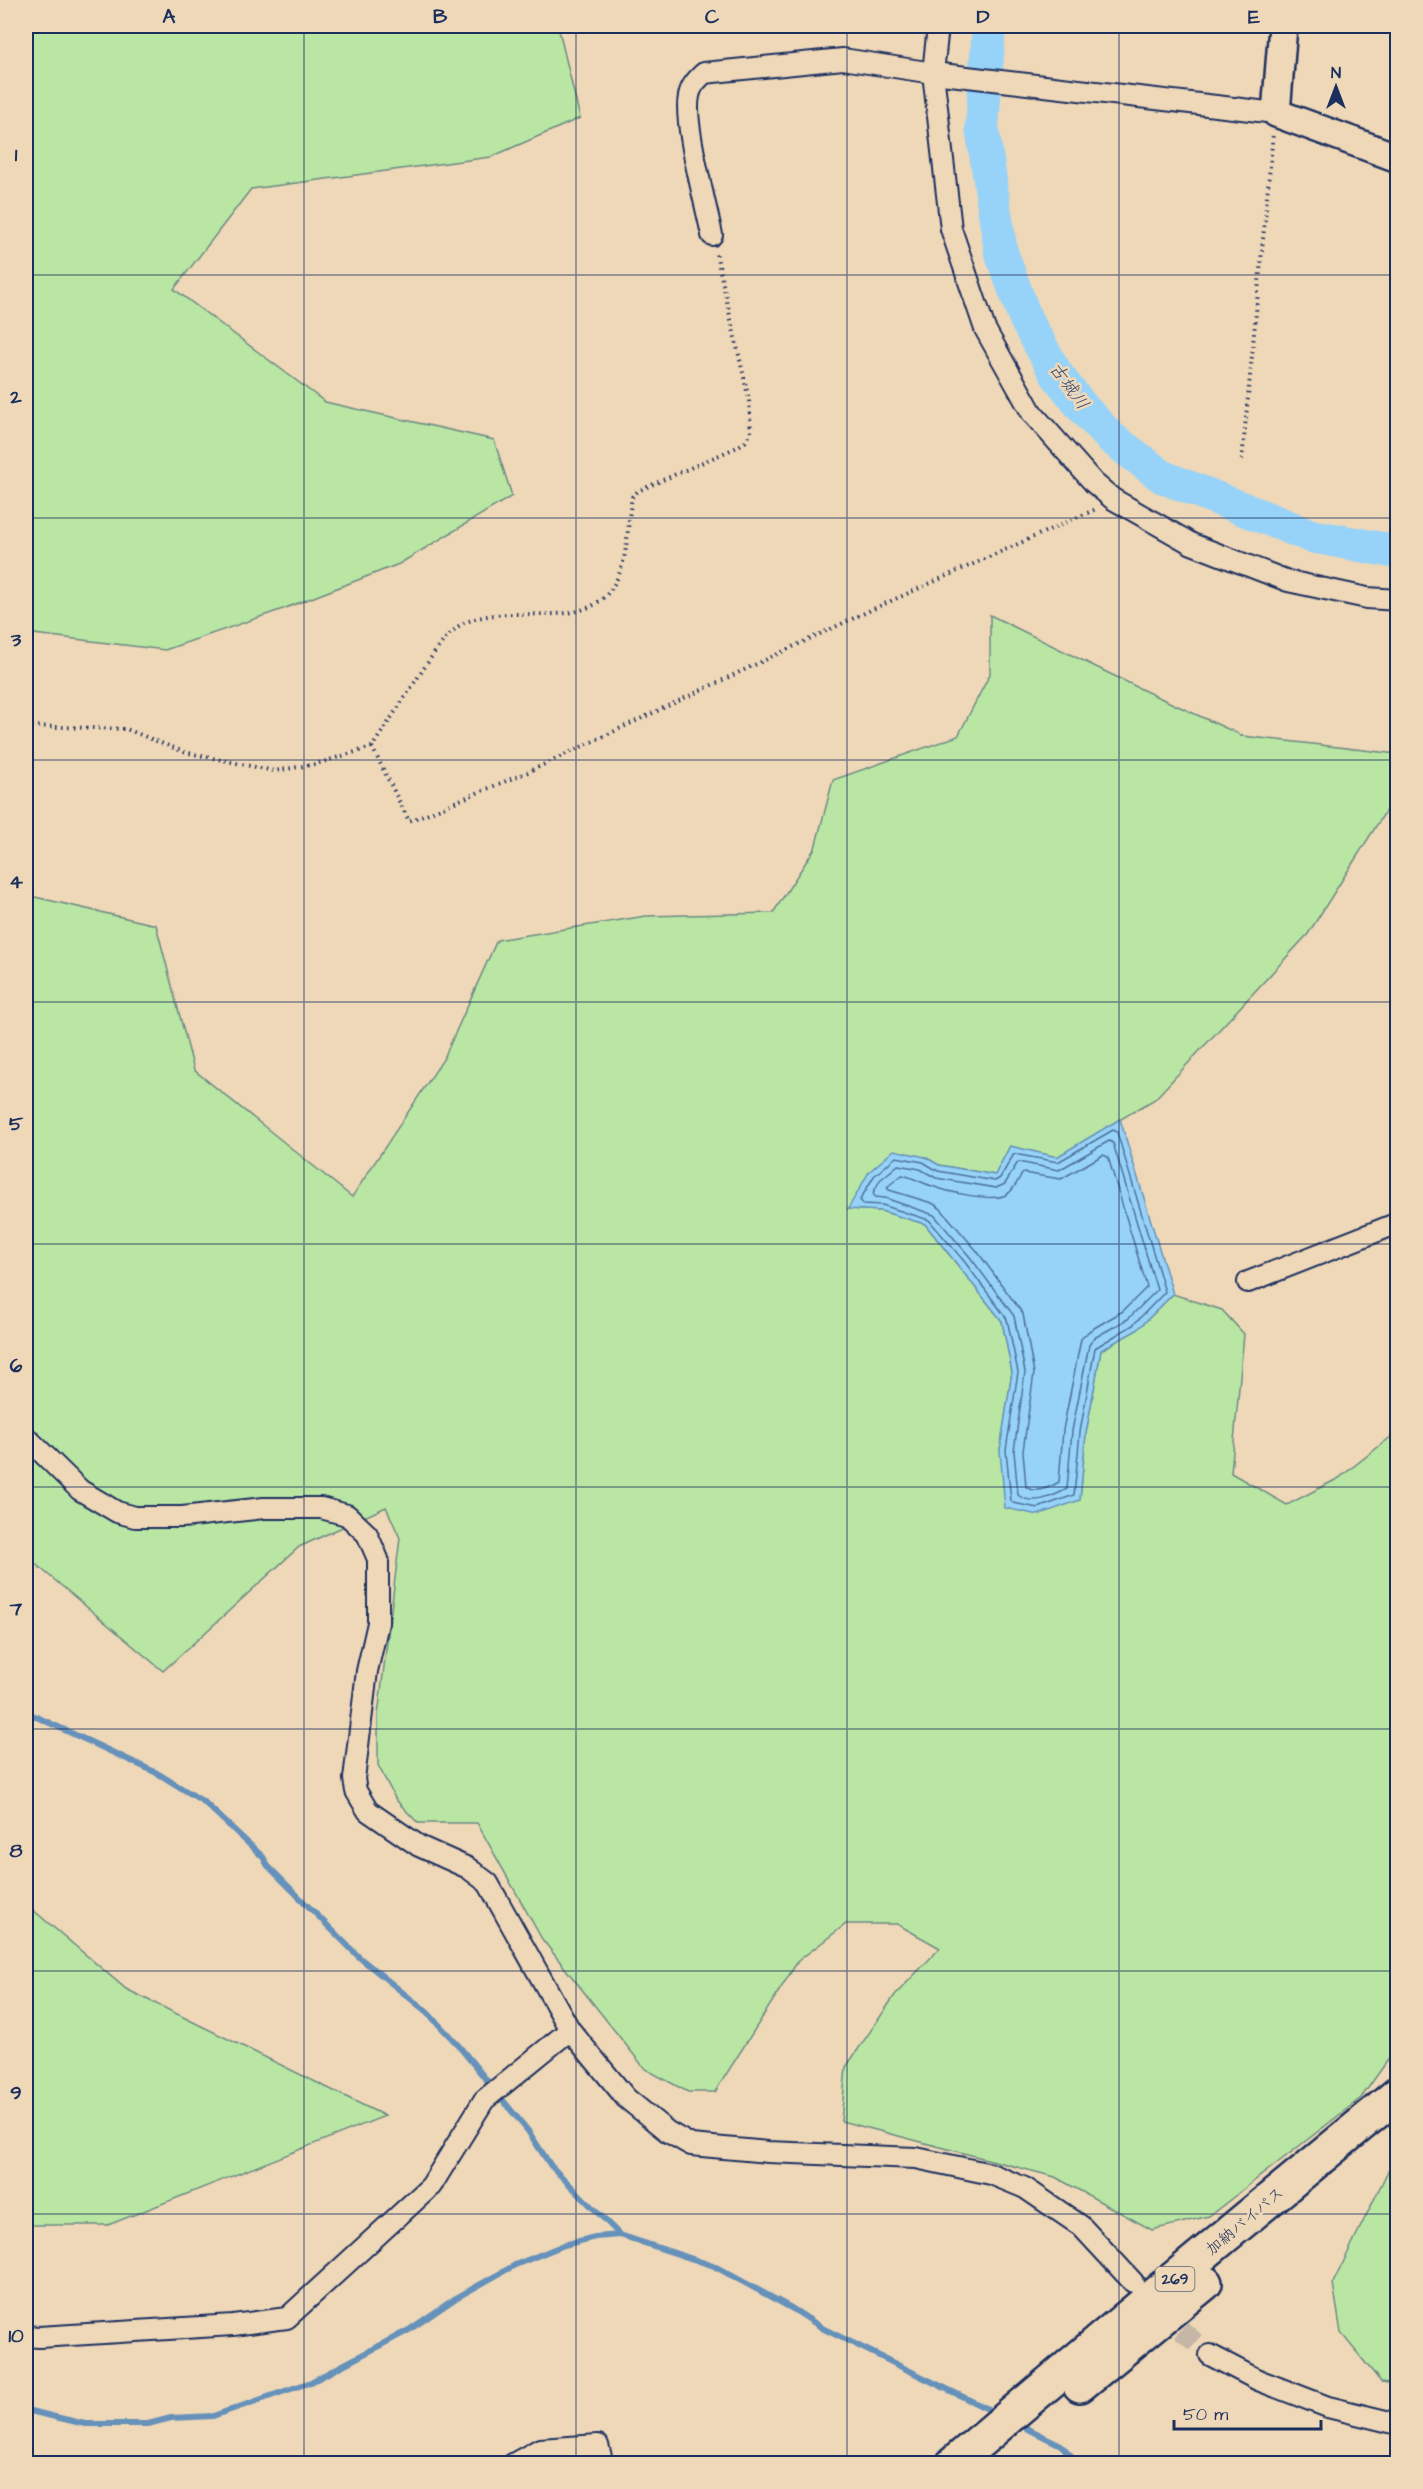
<svg xmlns="http://www.w3.org/2000/svg" width="1423" height="2489" font-family="'Architects Daughter','Klee One',sans-serif">
<style>
.green{fill:#bae6a4;stroke:#6a8a81;stroke-width:1.5}
.water{fill:#97d3f8;stroke:#6591ba;stroke-width:1.5}
.lines{fill:none;stroke-linecap:round;stroke-linejoin:round}
.shore{stroke:#4d719c;stroke-width:1.5}
.stream{stroke:#6591ba;stroke-width:6}
.river{stroke:#97d3f8;stroke-width:34}
.street-tunnel{stroke:#c5b6a6;stroke-width:20;stroke-dasharray:20 10;stroke-linecap:butt}
.street-casing{stroke:#1b2f5e;stroke-width:24}
.secondary-casing{stroke:#1b2f5e;stroke-width:32}
.highway-casing{stroke:#1b2f5e;stroke-width:38}
.path{stroke:#1b2f5e;stroke-width:4;stroke-dasharray:1.5 4.5;stroke-linecap:butt}
.street{stroke:#efd8b8;stroke-width:20}
.secondary{stroke:#efd8b8;stroke-width:27}
.highway{stroke:#efd8b8;stroke-width:33}
.grid{fill:none;stroke:#1b2f5e;stroke-width:1.5;stroke-opacity:0.55}
.labels{text-anchor:middle;dominant-baseline:central;stroke-width:5;stroke-linejoin:round;paint-order:stroke}
.shield{fill:#efd8b8;stroke:#5b6279;stroke-width:1.5}
.shield-label{font-size:15px;font-weight:bold;fill:#1b2f5e}
.street-label{font-size:16px;fill:#1b2f5e;stroke:#efd8b8}
.water-label{font-size:18px;font-style:italic;fill:#2e4875;stroke:#efd8b8}
.neatline{fill:none;stroke:#1b2f5e;stroke-width:2}
.grid-label{font-size:20px;text-anchor:middle;font-weight:bold;fill:#1b2f5e}
</style>
<rect width="100%" height="100%" fill="#efd8b8"/>
<filter id="ink" filterUnits="userSpaceOnUse"><feTurbulence type="fractalNoise" baseFrequency=".0167" numOctaves="2"/><feDisplacementMap in="SourceGraphic" scale="12" xChannelSelector="R" yChannelSelector="G"/><feConvolveMatrix kernelMatrix="1 2 1 2 8 2 1 2 1" color-interpolation-filters="sRGB"/></filter>
<g filter="url(#ink)">
<g class="green">
<polygon points="26,26 558,26 580,118 491,157 251,189 174,289 325,402 494,440 512,496 399,564 283,609 165,650 26,633"/>
<polygon points="990,615 1145,691 1243,736 1397,754 1397,793 1308,934 1155,1099 1057,1157 1010,1146 995,1175 939,1165 925,1157 849,1209 881,1211 925,1224 1002,1321 1012,1372 1000,1450 1080,1499 1086,1433 1101,1350 1137,1330 1173,1294 1222,1310 1244,1334 1231,1473 1287,1505 1339,1478 1397,1432 1397,2047 1361,2098 1209,2216 1152,2230 1055,2177 841,2121 846,2067 895,1995 940,1948 897,1924 846,1924 798,1961 715,2092 688,2092 645,2069 542,1939 477,1823 418,1823 396,1800 378,1765 378,1715 400,1538 386,1507 299,1547 163,1671 26,1556 26,895 156,925 194,1070 352,1197 444,1058 497,940 646,916 773,913 815,848 833,780 958,736 990,674"/>
<polygon points="26,1904 126,1989 385,2116 108,2225 26,2225"/>
<polygon points="1397,2164 1397,2384 1381,2382 1341,2333 1333,2283 1388,2171"/>
</g>
<polygon class="water" points="1120,1119 1173,1294 1137,1330 1101,1350 1086,1433 1080,1500 1038,1515 1005,1508 1000,1450 1012,1372 1002,1321 925,1224 881,1211 848,1209 869,1172 894,1150 925,1157 939,1165 995,1175 1010,1146 1057,1157"/>
<g class="lines">
<g class="shore">
<polygon points="1113,1130 1117,1132 1165,1292 1133,1325 1095,1348 1080,1432 1074,1495 1038,1508 1013,1503 1011,1501 1006,1450 1018,1372 1007,1319 964,1261 929,1220 882,1205 863,1204 860,1200 874,1176 896,1157 923,1162 938,1171 995,1181 1000,1178 1014,1154 1058,1162"/>
<path d="M1109,1141L1113,1143L1157,1290L1128,1319L1094,1338L1089,1345L1072,1431L1067,1489C1052,1497 1032,1506 1018,1495L1014,1451L1025,1372L1014,1316L970,1257L934,1215L885,1198L875,1197L873,1193L880,1180L898,1165L920,1169L936,1178L996,1188L1005,1184L1018,1162L1059,1170Z"/>
<path d="M1103,1155L1108,1157L1147,1287L1123,1311L1089,1331L1081,1339L1063,1430L1059,1482C1049,1488 1036,1494 1026,1487L1023,1451L1034,1373L1023,1314L977,1251L940,1208L932,1203L889,1190L887,1187L902,1175C913,1177 921,1183 932,1186C947,1192 992,1202 1006,1195C1015,1190 1017,1180 1023,1173L1061,1179Z"/>
</g>
<g class="stream">
<polyline points="26,1712 157,1773 204,1802 263,1857 268,1866 360,1958 427,2012 458,2045 528,2131 551,2166 620,2235"/>
<polyline points="26,2410 85,2424 148,2424 171,2418 213,2416 311,2382 409,2330 456,2298 515,2265 564,2245 595,2237 620,2235 714,2266 793,2309 824,2329 998,2414"/>
<polyline points="1018,2424 1061,2445 1079,2464"/>
</g>
<polyline class="river" points="989,26 982,128 1001,252 1026,320 1057,375 1083,408 1110,437 1163,477 1311,536 1398,552"/>
<polyline class="street-tunnel" points="1158,2310 1210,2355"/>
<defs>
<g id="street">
<polyline points="938,26 933,73 951,229 985,329 1032,413 1094,483 1113,499 1192,544 1288,581 1367,598 1398,600"/>
<path d="M712,235C706,204 683,123 689,96C691,85 697,80 704,73L843,59L933,73L1276,113"/>
<polyline points="1248,1282 1398,1223"/>
<polyline points="26,1437 80,1490 117,1512 135,1517 182,1517 264,1508 321,1508 347,1515 367,1534 378,1559 378,1623 367,1671 354,1779 356,1791 368,1811 419,1846 468,1868 488,1883 570,2030 626,2098 668,2132 691,2145 768,2152 916,2158 991,2174 1025,2188 1081,2226 1133,2282"/>
<polyline points="26,2336 39,2337 233,2325 287,2318 431,2186 484,2100 570,2030"/>
<polyline points="1210,2355 1258,2380 1328,2407 1398,2424"/>
<polyline points="513,2464 540,2449 598,2445 603,2464"/>
</g>
<polyline id="secondary" points="1283,26 1276,113 1398,158"/>
<g id="highway">
<polyline points="1080,2385 1205,2283"/>
<path d="M953,2464C1100,2339 1249,2216 1398,2094"/>
</g>
</defs>
<use href="#street" class="street-casing"/>
<use href="#secondary" class="secondary-casing"/>
<use href="#highway" class="highway-casing"/>
<g class="path">
<polyline points="1242,460 1273,134"/>
<path d="M26,726L126,729L184,752L274,771L316,764L372,747L434,653C442,643 449,633 459,626C509,595 592,643 619,574C629,550 627,523 632,497L638,491L735,448L745,442L751,433L749,400L716,253"/>
<polyline points="372,747 409,821 528,772 873,609 1096,509"/>
</g>
<use href="#street" class="street"/>
<use href="#secondary" class="secondary"/>
<use href="#highway" class="highway"/>
</g>
</g>
<path class="grid" d="M304,26V2464M576,26V2464M847,26V2464M1119,26V2464M26,275H1398M26,518H1398M26,760H1398M26,1002H1398M26,1244H1398M26,1487H1398M26,1729H1398M26,1971H1398M26,2214H1398"/>
<g class="labels">
<rect class="shield" x="1155.5" y="2267" width="39" height="24" rx="4.5"/>
<g class="shield-label">
<text x="1175" y="2279">269</text>
</g>
<g class="street-label">
<text transform="translate(1245 2221) rotate(-40)">加納バイパス</text>
</g>
<g class="water-label">
<text transform="translate(1069 386) rotate(54)">古城川</text>
</g>
</g>
<rect width="1423" height="2489" fill="none" stroke="#efd8b8" stroke-width="66"/>
<g transform="translate(1336 87)" stroke="#efd8b8" stroke-width="4.5" paint-order="stroke">
<path d="M0-4.5L10 22L0 15L-10 22Z" fill="#1b2f5e"/>
<text y="-9" font-size="16" font-weight="bold" text-anchor="middle" fill="#1b2f5e">N</text>
</g>
<path d="M1174 2420v9h147v-9" fill="none" stroke="#1b2f5e" stroke-width="3"/>
<text x="1183" y="2420" font-size="18" fill="#1b2f5e" stroke="#efd8b8" stroke-width="4.5" paint-order="stroke">50 m</text>
<rect x="33" y="33" width="1357" height="2423" class="neatline"/>
<g class="grid-label">
<text x="169" y="23">A</text>
<text x="440" y="23">B</text>
<text x="712" y="23">C</text>
<text x="983" y="23">D</text>
<text x="1254" y="23">E</text>
<text x="16" y="161">1</text>
<text x="16" y="403">2</text>
<text x="16" y="646">3</text>
<text x="16" y="888">4</text>
<text x="16" y="1130">5</text>
<text x="16" y="1372">6</text>
<text x="16" y="1615">7</text>
<text x="16" y="1857">8</text>
<text x="16" y="2099">9</text>
<text x="16" y="2342">10</text>
</g>
</svg>
